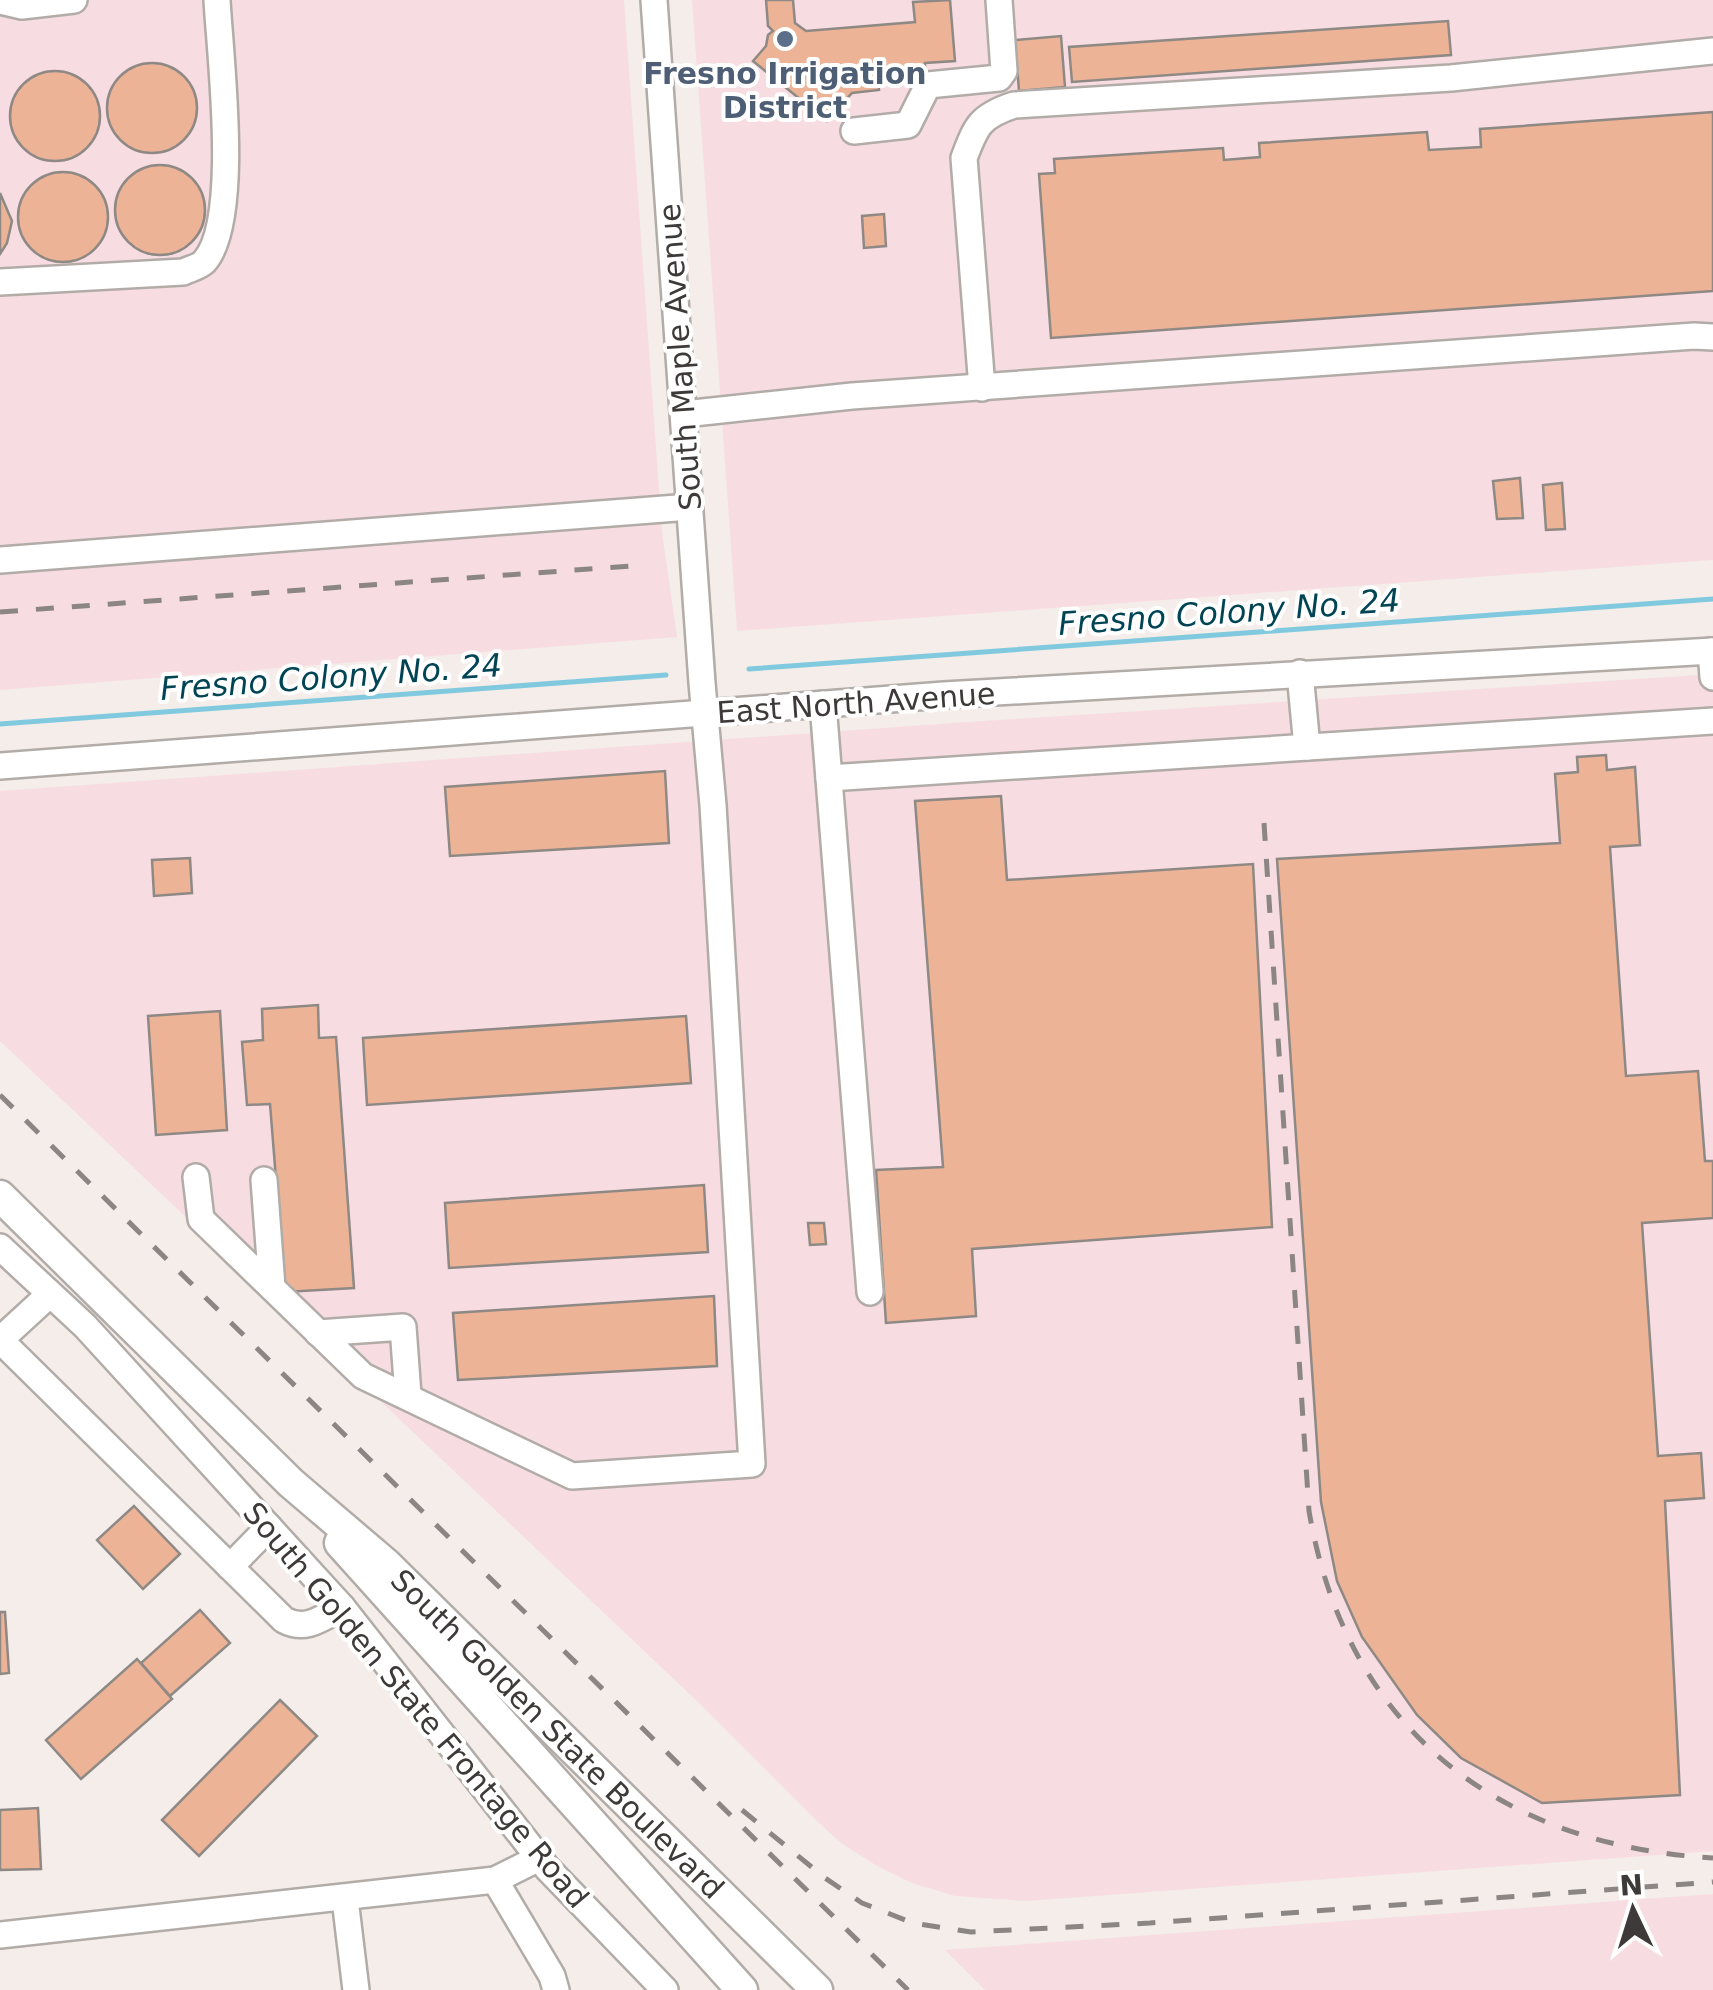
<svg xmlns="http://www.w3.org/2000/svg" width="1713" height="1990" font-family="'DejaVu Sans',sans-serif">
<style>
.industrial{fill:#f7dde2}
.lines{fill:none;stroke-linecap:round;stroke-linejoin:round}
.stream{stroke:#81c9de;stroke-width:5}
.building{fill:#ecb396;stroke:#8f8985;stroke-width:2.5}
.minor-casing{stroke:#b2aca8;stroke-width:30}
.major-casing{stroke:#b2aca8;stroke-width:35}
.minor{stroke:#fff;stroke-width:25}
.major{stroke:#fff;stroke-width:30}
.rail{stroke:#8b8684;stroke-width:5;stroke-dasharray:18 18;stroke-linecap:butt}
.service-dot{fill:#5c6f8a;stroke:#fff;stroke-width:4}
.labels{text-anchor:middle;dominant-baseline:central;stroke-width:8;stroke-linejoin:round;paint-order:stroke}
.service-label{font-size:30px;font-weight:bold;fill:#4e5e75;stroke:#fff}
.street-label{font-size:30px;fill:#3d3a39;stroke:#fff}
.water-label{font-size:32px;font-style:italic;fill:#014554;stroke:#fff}
</style>
<rect width="100%" height="100%" fill="#f4ede9"/>
<g class="industrial">
<polygon points="0,0 624,0 662,532 677,637 0,690"/>
<polygon points="692,0 1713,0 1713,560 737,631"/>
<polygon points="1713,674 1713,1851 1026,1901 955,1896 912,1883 877,1866 841,1843 818,1822 698,1702 0,1041 0,791 953,723"/>
<polygon points="1713,1894 1713,1990 985,1990 945,1950"/>
</g>
<g class="lines">
<g class="stream">
<polyline points="749,669 1713,599"/>
<polyline points="0,724 666,675"/>
</g>
</g>
<g class="building">
<polygon points="766,0 793,0 795,23 806,31 915,22 913,2 950,0 955,61 925,63 925,69 896,71 896,79 886,80 885,68 877,69 879,90 852,93 827,121 753,61 766,46 768,35 773,31 768,26"/>
<polygon points="1448,21 1451,55 1072,82 1069,47"/>
<polygon points="1061,36 1065,87 1019,91 1015,40"/>
<circle cx="152" cy="108" r="45"/>
<circle cx="55" cy="116" r="45"/>
<polygon points="1713,112 1713,291 1051,338 1039,174 1055,173 1054,159 1223,148 1224,160 1260,157 1259,143 1427,132 1429,150 1481,147 1480,129"/>
<circle cx="160" cy="210" r="45"/>
<circle cx="63" cy="217" r="45"/>
<polygon points="0,193 12,221 7,243 0,254"/>
<polygon points="884,214 886,246 864,248 862,216"/>
<polygon points="1520,478 1523,518 1497,519 1493,481"/>
<polygon points="1562,483 1565,529 1546,530 1543,485"/>
<polygon points="1606,755 1607,770 1635,767 1640,845 1610,847 1626,1076 1698,1071 1705,1161 1713,1161 1713,1218 1642,1223 1658,1456 1701,1453 1704,1498 1665,1501 1680,1795 1542,1803 1461,1758 1417,1715 1362,1637 1337,1581 1321,1502 1277,859 1560,843 1555,774 1578,772 1577,757"/>
<polygon points="665,771 669,843 450,856 445,787"/>
<polygon points="1001,796 1007,880 1253,864 1272,1227 972,1249 976,1316 886,1323 876,1170 943,1167 915,801"/>
<polygon points="190,858 192,893 154,896 152,860"/>
<polygon points="318,1005 319,1038 336,1037 354,1288 285,1292 270,1104 247,1105 242,1042 263,1040 262,1009"/>
<polygon points="220,1011 227,1130 156,1135 148,1016"/>
<polygon points="686,1016 691,1083 367,1105 363,1038"/>
<polygon points="704,1185 708,1252 449,1268 445,1203"/>
<polygon points="808,1223 824,1223 826,1244 810,1245"/>
<polygon points="714,1296 717,1366 458,1380 453,1313"/>
<polygon points="134,1506 180,1554 143,1589 97,1540"/>
<polygon points="200,1610 230,1643 170,1696 141,1663"/>
<polygon points="0,1612 5,1612 9,1673 0,1674"/>
<polygon points="137,1659 172,1699 81,1779 46,1740"/>
<polygon points="280,1700 317,1736 199,1856 162,1820"/>
<polygon points="38,1808 41,1869 0,1870 0,1810"/>
</g>
<g class="lines">
<defs>
<g id="minor">
<polyline points="0,1 22,6 74,0"/>
<polyline points="854,131 908,125 928,85 999,78 1004,71 999,0"/>
<path d="M0,282L183,272C189,269 199,267 204,262C241,222 220,56 217,0"/>
<path d="M982,388L964,158C976,126 980,116 1014,105L1451,78L1713,51"/>
<polyline points="684,414 852,396 1694,336 1713,337"/>
<polyline points="0,560 690,507"/>
<polyline points="1711,651 1713,677"/>
<polyline points="1300,673 1307,747"/>
<polyline points="823,704 870,1292"/>
<polyline points="0,766 944,695 1713,651"/>
<polyline points="829,778 1713,721"/>
<polyline points="196,1177 201,1219 363,1376 572,1476 752,1464 713,805 702,683 654,0"/>
<polyline points="264,1180 272,1287"/>
<polyline points="0,1247 85,1326 342,1607 547,1868 665,1990"/>
<polyline points="318,1333 403,1327 408,1395"/>
<path d="M0,1340L284,1620C306,1632 322,1618 342,1607"/>
<polyline points="0,1340 50,1294"/>
<polyline points="230,1567 269,1527"/>
<polyline points="495,1880 552,1976 556,1990"/>
<polyline points="345,1899 356,1990"/>
<polyline points="0,1935 495,1880 539,1858"/>
</g>
<g id="major">
<path id="s1" d="M0,1196L291,1483L386,1564L817,1990"/>
<polyline points="340,1543 742,1990"/>
</g>
</defs>
<use href="#minor" class="minor-casing"/>
<use href="#major" class="major-casing"/>
<use href="#minor" class="minor"/>
<use href="#major" class="major"/>
<g class="rail">
<polyline points="0,612 644,565"/>
<path d="M1264,823L1309,1511C1346,1728 1497,1845 1713,1858"/>
<polyline points="0,1095 908,1990"/>
<polyline points="742,1810 825,1878 862,1903 913,1923 971,1932 1150,1923 1713,1882"/>
</g>
</g>
<circle class="service-dot" cx="785" cy="39" r="10"/>
<g class="labels">
<g class="service-label">
<text x="785" y="73">Fresno Irrigation<tspan x="785" dy="34">District</tspan></text>
</g>
<g class="street-label">
<text transform="translate(680 357) rotate(-94)">South Maple Avenue</text>
<text transform="translate(856 703) rotate(-4)">East North Avenue</text>
<text transform="translate(416 1705) rotate(50)">South Golden State Frontage Road</text>
<text stroke="none"><textPath href="#s1" startOffset="775">South Golden State Boulevard</textPath></text>
</g>
<g class="water-label">
<text transform="translate(1229 612) rotate(-4)">Fresno Colony No. 24</text>
<text transform="translate(331 677) rotate(-4)">Fresno Colony No. 24</text>
</g>
</g>
<g transform="translate(1633 1910) rotate(356)" stroke="#ffffff" stroke-width="8" paint-order="stroke">
<path d="M0-8L18 38L0 25L-18 38Z" fill="#3d3a39"/>
<text y="-15" font-size="28" font-weight="bold" text-anchor="middle" fill="#3d3a39">N</text>
</g>
</svg>
